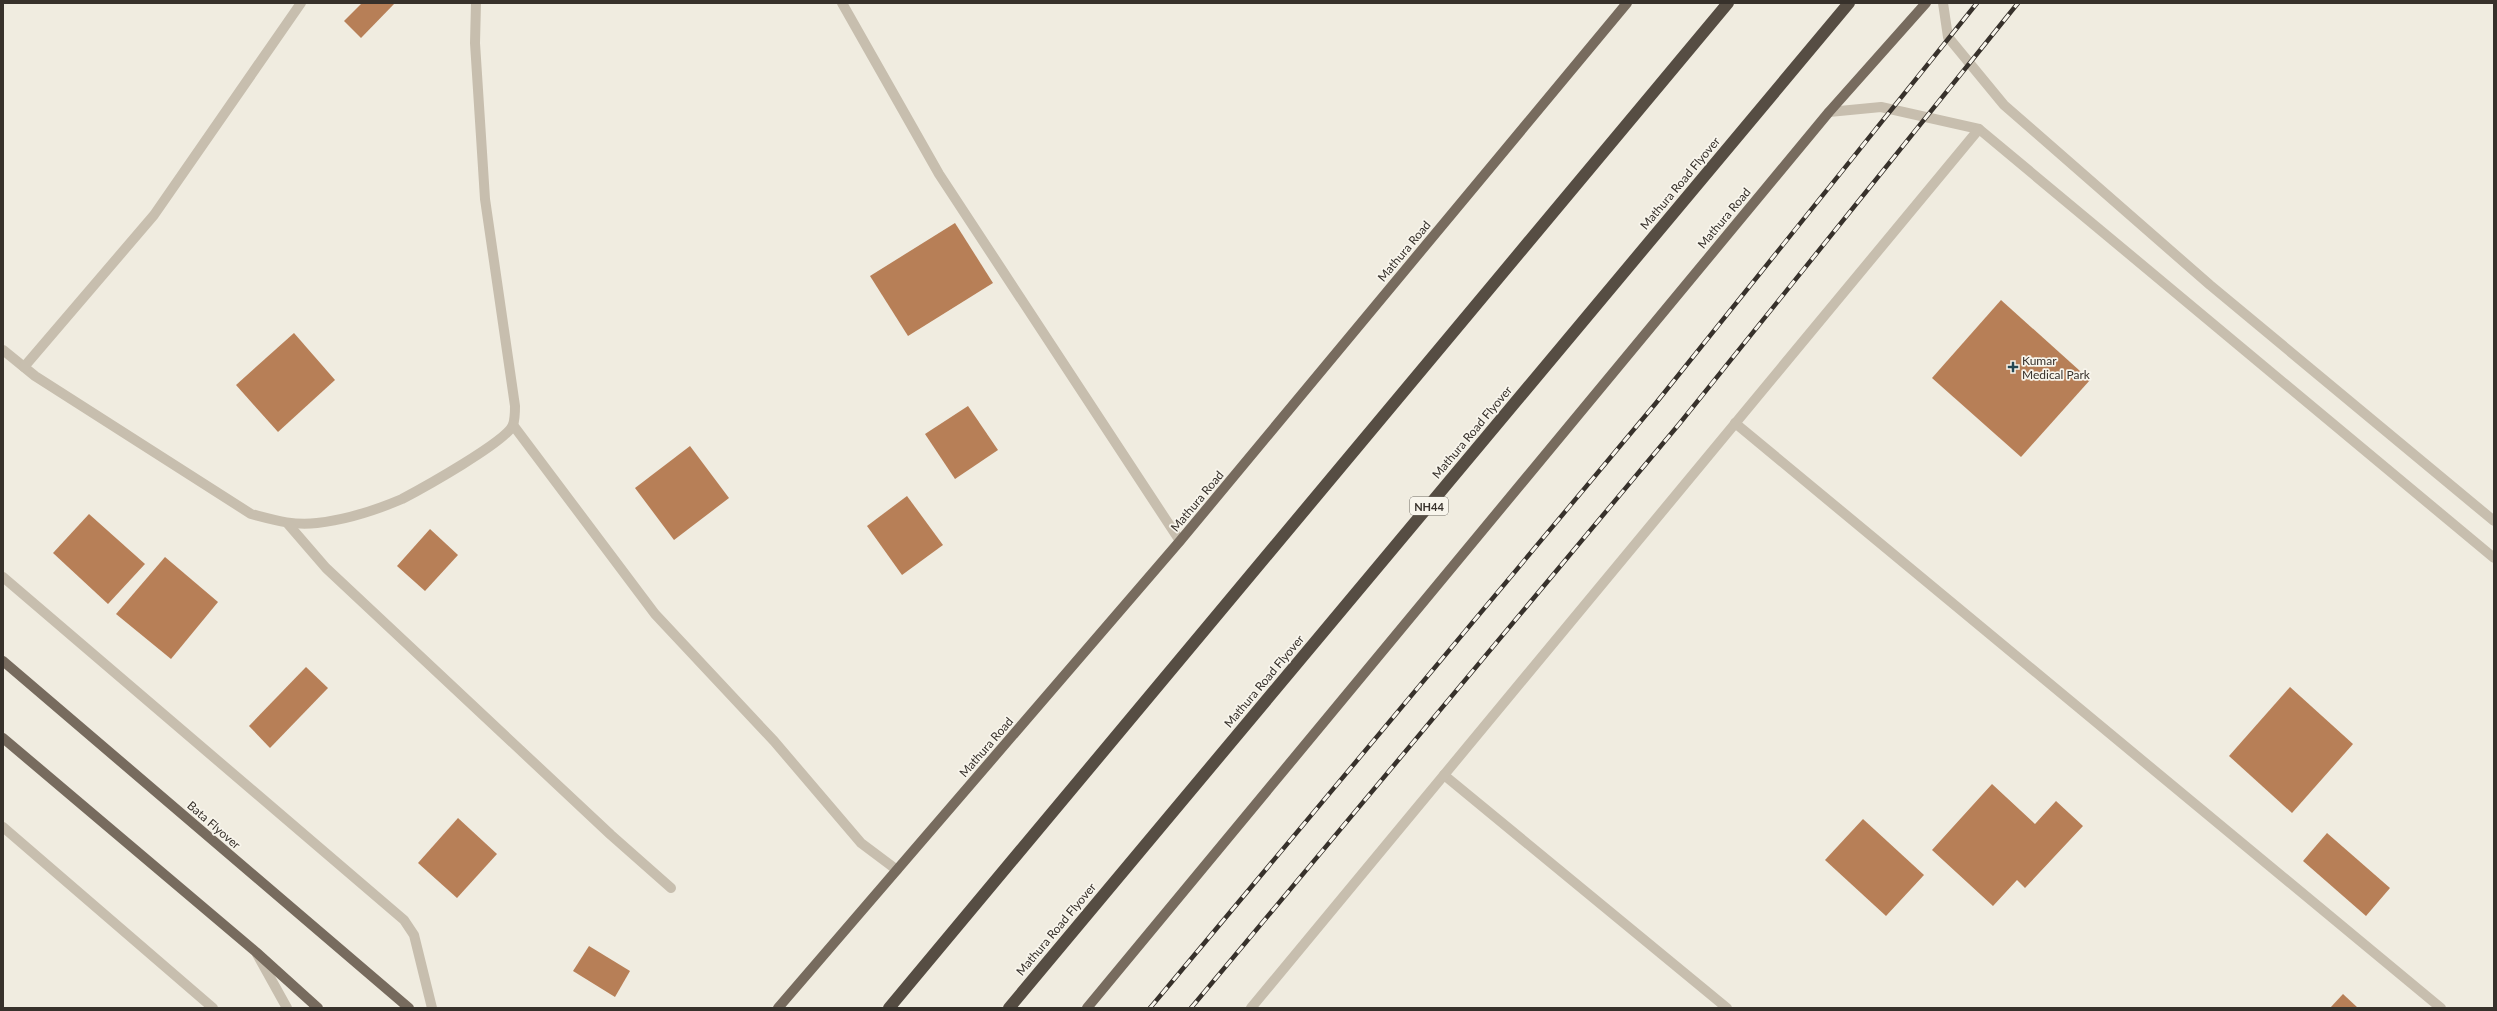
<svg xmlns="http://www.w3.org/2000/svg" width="2497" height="1011" font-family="Lato,sans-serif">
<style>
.building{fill:#b77f57}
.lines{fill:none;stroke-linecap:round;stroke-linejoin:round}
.minor{stroke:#c7beae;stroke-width:10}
.major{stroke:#776b5e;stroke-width:10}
.highway{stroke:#564d43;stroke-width:12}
.rail-casing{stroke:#37312b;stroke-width:4.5}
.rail{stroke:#f8f5ec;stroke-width:3;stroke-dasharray:9;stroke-linecap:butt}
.poi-dot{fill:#254853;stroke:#f8f5ec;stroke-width:1.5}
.labels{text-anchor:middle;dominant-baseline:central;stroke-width:3.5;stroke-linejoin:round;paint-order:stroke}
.shield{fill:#f8f5ec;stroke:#716c65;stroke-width:1}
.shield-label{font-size:11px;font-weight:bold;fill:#37312b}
.street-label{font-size:12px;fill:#37312b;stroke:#f8f5ec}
.poi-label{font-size:12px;fill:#37312b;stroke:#f8f5ec;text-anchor:start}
</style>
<rect width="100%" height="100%" fill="#f0ece0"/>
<g class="building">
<polygon points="362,3 395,3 361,38 344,21"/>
<polygon points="955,223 993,283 908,336 870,276"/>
<polygon points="2001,300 2090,380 2021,457 1932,378"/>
<polygon points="294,333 335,380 278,432 236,385"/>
<polygon points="968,406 998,450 955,479 925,434"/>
<polygon points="690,446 729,498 674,540 635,488"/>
<polygon points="907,496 943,545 902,575 867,526"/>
<polygon points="89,514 145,564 108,604 53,553"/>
<polygon points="430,529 458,555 425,591 397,566"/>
<polygon points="165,557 218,602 171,659 116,614"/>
<polygon points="306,667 328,688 270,748 249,726"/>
<polygon points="2290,687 2353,744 2292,813 2229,756"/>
<polygon points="1992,784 2035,824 2056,801 2083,826 2025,888 2017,880 1993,906 1932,850"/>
<polygon points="458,818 497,854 457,898 418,863"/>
<polygon points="1863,819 1924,875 1886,916 1825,860"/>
<polygon points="2327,833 2390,888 2366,916 2303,861"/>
<polygon points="589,946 630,971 615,997 573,971"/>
<polygon points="2343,994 2358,1008 2330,1008"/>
</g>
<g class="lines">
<g class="minor">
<polyline points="842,3 939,174 1180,541"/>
<polyline points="1943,3 1948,37 2004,105 2210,285 2494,521"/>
<polyline points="1829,112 1881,107 1979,129 2494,558"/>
<path d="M3,350L35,376L251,514C274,520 293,526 317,523C345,520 376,510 402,499C421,489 506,442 513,425C515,419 515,412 515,406L485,199L475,43L476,3"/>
<polyline points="24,367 154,215 301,3"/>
<polyline points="1735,423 2441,1008"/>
<polyline points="513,425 655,614 774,741 861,843 897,870"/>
<polyline points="288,524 326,568 611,835 671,888"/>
<polyline points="3,577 404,920 414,935 432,1008"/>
<polyline points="1444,775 1727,1008"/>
<polyline points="3,827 213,1008"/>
<polyline points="257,954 287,1008"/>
<polyline points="1251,1008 1979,129"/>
</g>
<g class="major">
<polyline points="3,661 409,1008"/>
<polyline points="3,738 256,952 318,1008"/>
<polyline points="778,1008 1180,541 1627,3"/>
<polyline points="1087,1008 1829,112 1926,3"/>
</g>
<g class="highway">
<polyline points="889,1008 1728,3"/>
<polyline points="1009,1008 1849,3"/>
</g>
<defs>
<g id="rail">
<polyline points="1150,1008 1656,403 1977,3"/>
<polyline points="1191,1008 1680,423 2018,3"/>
</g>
</defs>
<use href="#rail" class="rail-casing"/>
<use href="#rail" class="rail"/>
</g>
<path class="poi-dot" d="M2011 361h4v4h4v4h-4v4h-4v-4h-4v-4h4z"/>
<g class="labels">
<rect class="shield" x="1410" y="497" width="38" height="18" rx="3"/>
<g class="shield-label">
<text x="1429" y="506">NH44</text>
</g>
<g class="street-label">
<text transform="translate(1680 183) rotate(-50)">Mathura Road Flyover</text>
<text transform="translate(1724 218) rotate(-50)">Mathura Road</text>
<text transform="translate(1404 251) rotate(-50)">Mathura Road</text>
<text transform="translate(1472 432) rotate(-50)">Mathura Road Flyover</text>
<text transform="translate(1197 501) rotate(-50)">Mathura Road</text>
<text transform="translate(1264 681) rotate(-50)">Mathura Road Flyover</text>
<text transform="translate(986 747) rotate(-49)">Mathura Road</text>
<text transform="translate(214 825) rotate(41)">Bata Flyover</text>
<text transform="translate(1056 929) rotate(-50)">Mathura Road Flyover</text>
</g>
<g class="poi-label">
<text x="2022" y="360">Kumar<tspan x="2022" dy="14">Medical Park</tspan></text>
</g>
</g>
<rect width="2497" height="1011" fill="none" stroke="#37312b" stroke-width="8"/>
</svg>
